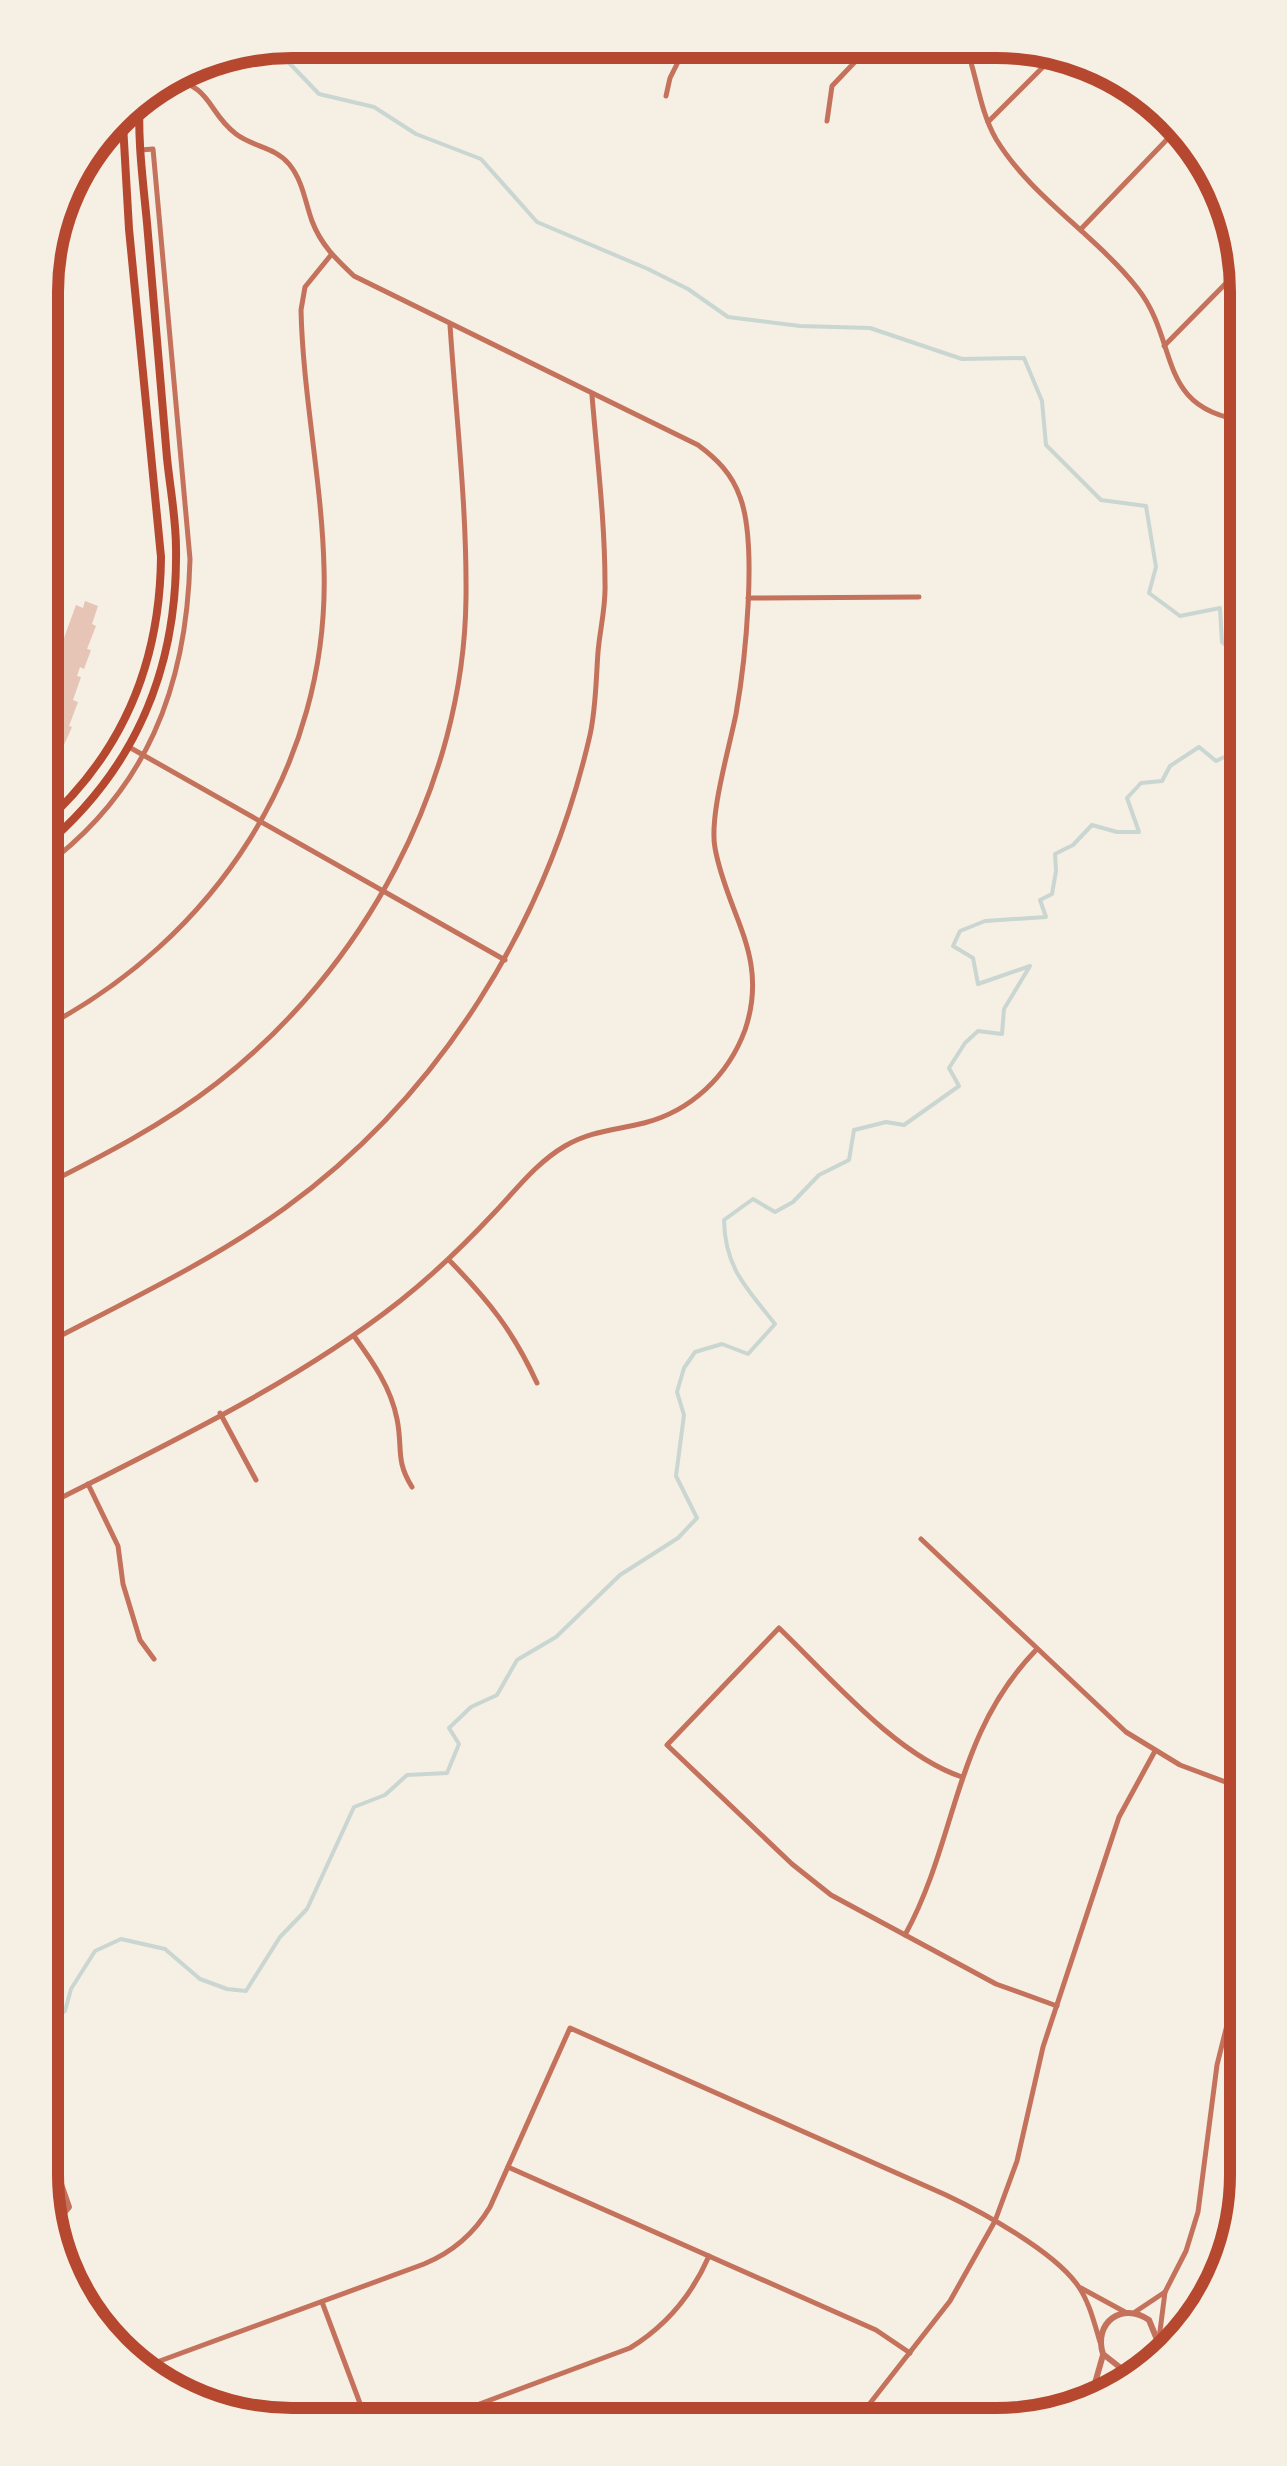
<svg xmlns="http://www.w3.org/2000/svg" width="1287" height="2466" font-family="Barlow,sans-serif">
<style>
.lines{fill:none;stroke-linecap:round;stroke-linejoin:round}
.stream{stroke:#c9d6d2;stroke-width:4}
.building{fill:#e6c5b7}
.minor{stroke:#c5725c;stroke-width:5}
.tertiary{stroke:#c5725c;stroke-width:6}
.secondary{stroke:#b5482f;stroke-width:8}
.rim{fill:none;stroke:#b5482f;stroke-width:12}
</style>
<rect width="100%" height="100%" fill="#f6efe4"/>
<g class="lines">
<g class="stream">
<polyline points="271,44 319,94 374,107 416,134 481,159 537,222 648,269 688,289 728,317 800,326 870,328 962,359 1024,358 1042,401 1046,445 1101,500 1146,506 1156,567 1149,593 1180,616 1220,608 1222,642 1236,654 1247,656"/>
<path d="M40,2030L65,2011L71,1989L95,1951L121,1939L165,1949L200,1979L227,1989L246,1991L280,1937L307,1909L354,1807L385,1795L407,1775L447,1773L459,1744L449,1728L471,1707L497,1695L517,1660L556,1637L620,1575L678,1538L697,1518L676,1476L684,1415L677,1392L684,1368L695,1352L722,1344L748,1354L775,1324C747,1288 725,1269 724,1220L753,1199L775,1212L793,1202L819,1175L849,1160L854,1130L886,1122L904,1125L959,1086L949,1068L965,1043L978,1031L1002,1034L1004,1009L1030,966L978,984L973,958L953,946L960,931L985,921L1046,917L1040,900L1052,894L1056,871L1055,854L1073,845L1092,825L1117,832H1139L1127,798L1141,783L1162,781L1170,766L1199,747L1216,761L1247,746"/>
</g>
</g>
<polygon class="building" points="85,601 98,606 92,624 96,626 87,649 91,650 84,669 80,667 77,676 81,677 73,700 78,702 69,726 72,727 56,763 45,759 42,767 42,698 76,605 83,608"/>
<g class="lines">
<g class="minor">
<path d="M965,44C977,75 979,109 996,139C1031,197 1096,235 1138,289C1180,343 1155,410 1247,421"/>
<polyline points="666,96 670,78 688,42"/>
<polyline points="827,121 832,86 872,44"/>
<polyline points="988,122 1058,52"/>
<polyline points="1081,229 1178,128"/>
<polyline points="1164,346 1243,266"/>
<polyline points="748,598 919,597"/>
<polyline points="129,747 505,960"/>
<path d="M41,869C147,792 187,686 190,559L153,149L141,150"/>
<path d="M41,1029C214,940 330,766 324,568C322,482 303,396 301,310L305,287L331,255"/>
<path d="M41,1187C102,1156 163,1125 217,1083C363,970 464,785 466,598C467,507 456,415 450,325"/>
<path d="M449,1260C489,1301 513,1331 537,1383"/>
<path d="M354,1336C373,1362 391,1388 397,1419C403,1448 395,1460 412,1487"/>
<path d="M41,1346C123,1303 209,1263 285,1208C441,1095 547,922 590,735C596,708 596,679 598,652C600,629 606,606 605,584C605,521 597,457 592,395"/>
<polyline points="220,1413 256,1480"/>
<polyline points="88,1484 118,1546 123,1584 140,1640 154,1659"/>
<path d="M41,1508C161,1447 295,1384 400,1301C434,1274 464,1245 494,1213C516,1190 536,1163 565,1146C590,1131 616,1130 644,1123C691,1111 728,1076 745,1030C770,956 727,915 715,848C709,816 729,749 736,714C745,663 758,544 740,497C732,474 717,459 698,445L354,276C336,259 321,245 312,221C305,202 303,181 289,164C275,147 253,147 236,134C206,111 214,87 167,77"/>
<polyline points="921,1539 1126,1732 1180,1765 1247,1790"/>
<path d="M962,1777C896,1755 830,1677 779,1628L667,1745L792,1864L831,1895L996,1984L1057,2006"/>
<path d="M905,1935C958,1838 953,1736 1036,1650"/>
<polyline points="508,2167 876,2330 910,2353"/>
<polyline points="1081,2288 1125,2312"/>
<polyline points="322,2302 367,2422"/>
<polyline points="1135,2312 1165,2292"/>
<polyline points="1159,2339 1165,2292 1186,2251 1198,2212 1217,2065 1246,1949"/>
<path d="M138,2369L424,2264C453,2252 474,2234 490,2207L570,2028L946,2195C984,2213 1051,2250 1076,2283C1089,2300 1094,2322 1100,2342"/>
<polyline points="860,2416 950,2301 995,2221 1017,2161 1043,2047 1119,1817 1155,1751"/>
<path d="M434,2421L630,2348C666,2326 692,2295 709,2256"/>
</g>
<g class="tertiary">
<polyline points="40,2124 69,2207 49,2230"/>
<path d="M1139,2368L1122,2369L1103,2354C1093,2323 1122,2301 1149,2320L1158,2342L1151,2359"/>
<polyline points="1093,2390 1103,2355"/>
<polyline points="1076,2413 1093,2390 1121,2369"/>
</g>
<g class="secondary">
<path d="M41,826C122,755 160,664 161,557L129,229L122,107"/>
<path d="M41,849C135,771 178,668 176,548C176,518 170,488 167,458C160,379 153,301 147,223C143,181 137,137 140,94"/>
</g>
</g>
<path d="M0 0H1287V2466H0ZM292 58H996A234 234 0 0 1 1230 292V2174A234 234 0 0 1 996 2408H292A234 234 0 0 1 58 2174V292A234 234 0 0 1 292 58Z" fill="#f6efe4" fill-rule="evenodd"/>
<path class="rim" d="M292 58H996A234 234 0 0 1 1230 292V2174A234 234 0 0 1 996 2408H292A234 234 0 0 1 58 2174V292A234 234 0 0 1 292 58Z"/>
</svg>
